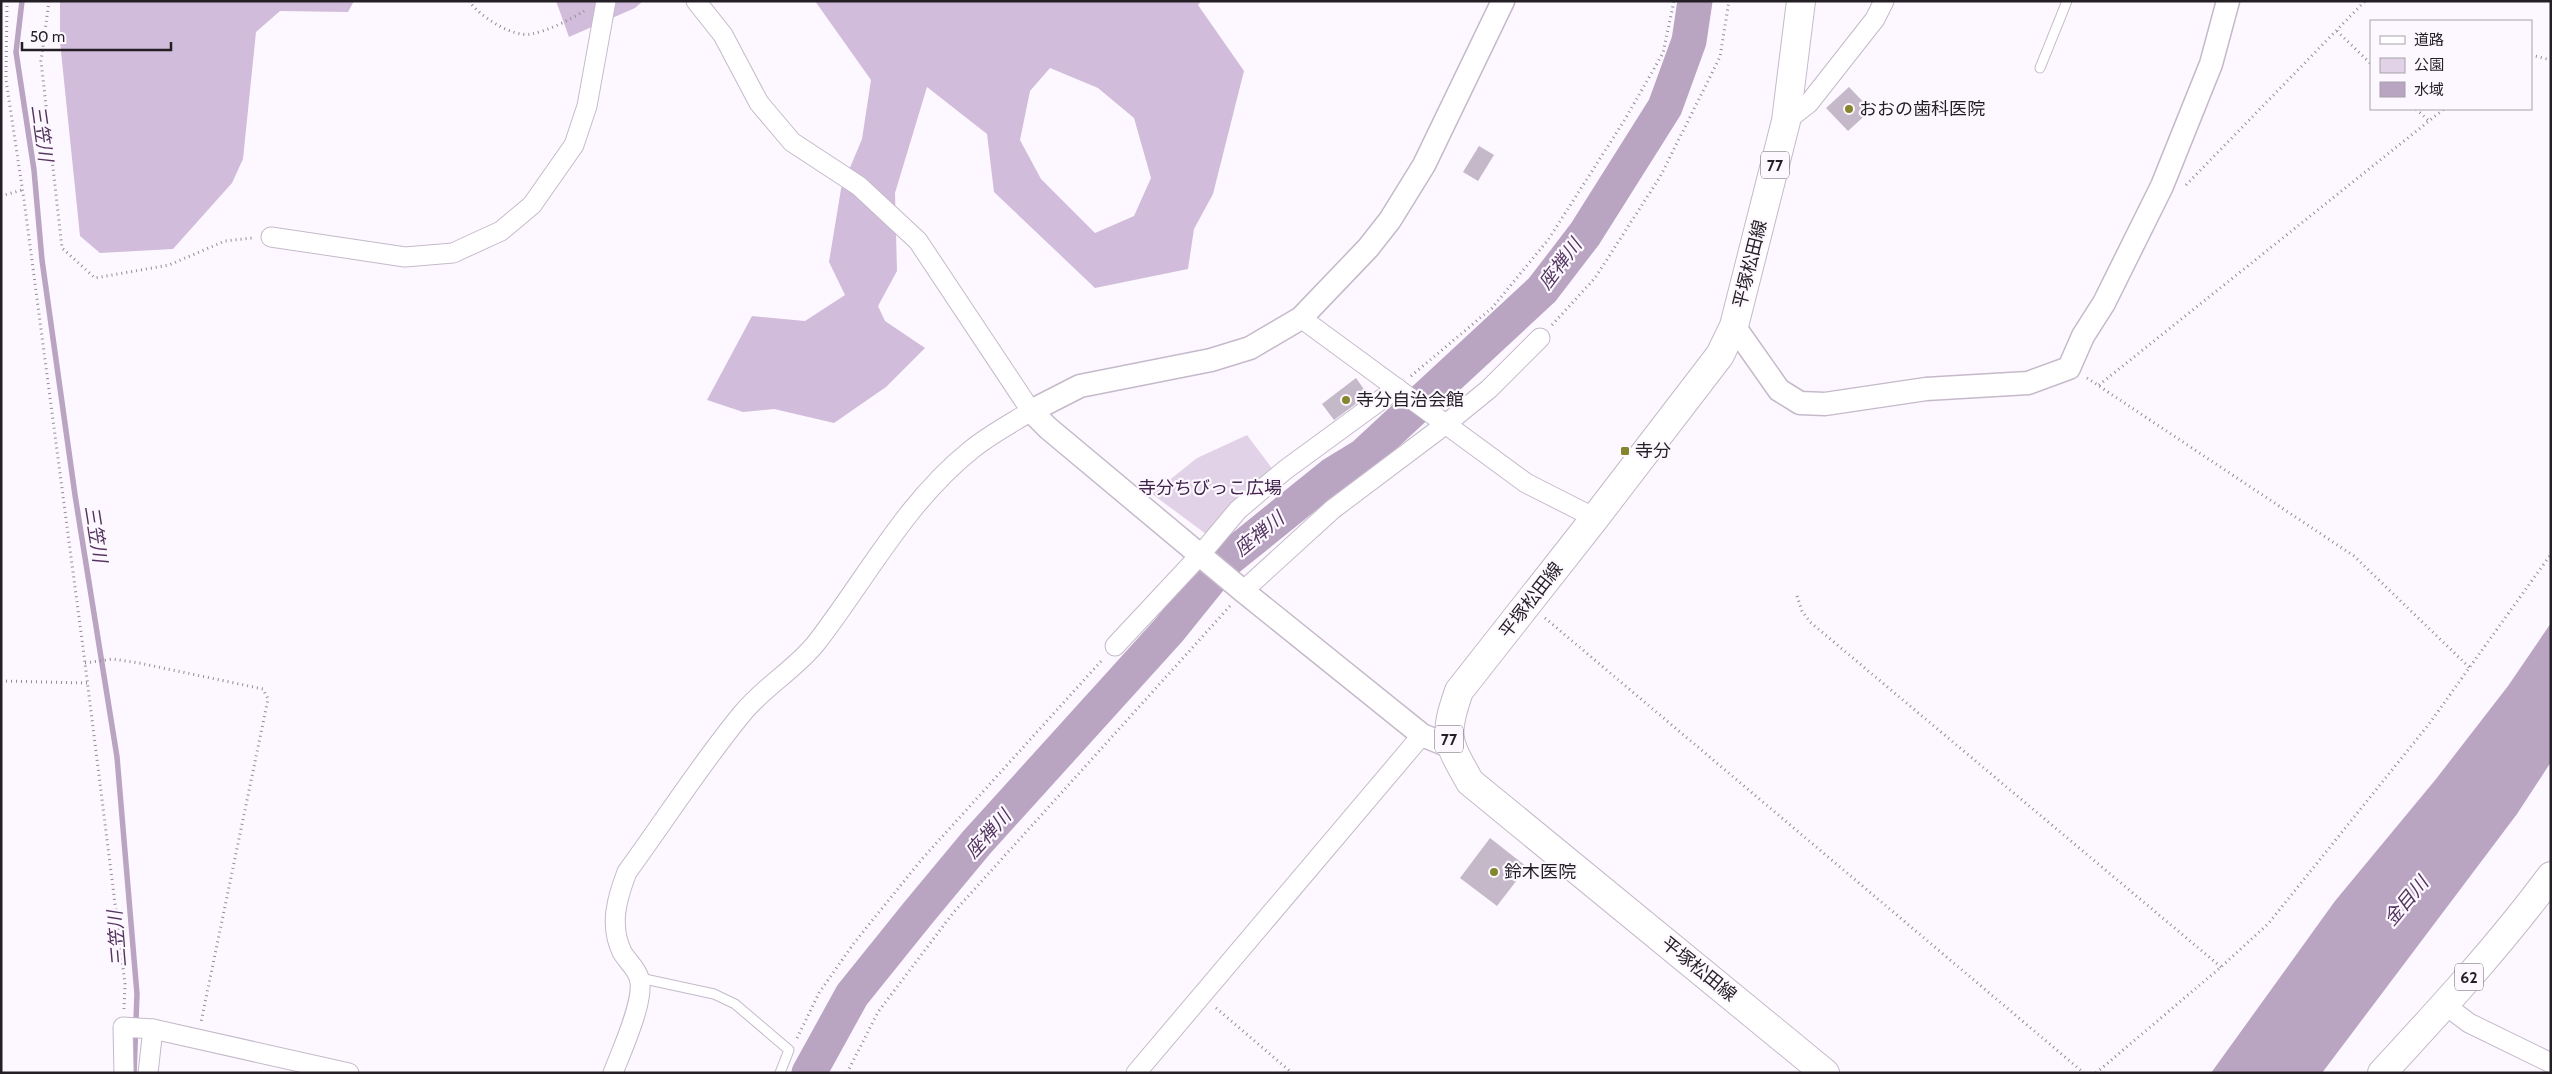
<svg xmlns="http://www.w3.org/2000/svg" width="2552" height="1074" font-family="Cabin,'Noto Sans JP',sans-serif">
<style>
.green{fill:#e1d2e8}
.forest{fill:#d2bcdb;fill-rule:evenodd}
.water{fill:#b9a4c2}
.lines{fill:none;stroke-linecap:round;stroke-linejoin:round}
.stream{stroke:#b9a4c2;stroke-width:5.5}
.river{stroke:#b9a4c2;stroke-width:35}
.building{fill:#c4b8c9}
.service-casing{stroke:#c5b9ca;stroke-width:11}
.minor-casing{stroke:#c5b9ca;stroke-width:21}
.tertiary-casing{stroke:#c5b9ca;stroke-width:25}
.primary-casing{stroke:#c5b9ca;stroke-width:30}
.path{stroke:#928d94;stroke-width:3;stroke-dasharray:1 4;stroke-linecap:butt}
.service{stroke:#fff;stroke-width:9}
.minor{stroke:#fff;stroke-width:19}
.tertiary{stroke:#fff;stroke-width:22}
.primary{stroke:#fff;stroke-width:28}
.poi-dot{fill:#85852e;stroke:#fdf8ff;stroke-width:2}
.labels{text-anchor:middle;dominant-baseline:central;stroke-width:4.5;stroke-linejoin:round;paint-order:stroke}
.shield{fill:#fdf8ff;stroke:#656066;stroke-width:1}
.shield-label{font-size:16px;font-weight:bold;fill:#241f25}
.poi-label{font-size:18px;fill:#241f25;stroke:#fdf8ff;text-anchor:start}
.street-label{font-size:18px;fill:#241f25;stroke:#fdf8ff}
.park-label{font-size:18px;fill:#42244d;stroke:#fdf8ff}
.water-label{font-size:19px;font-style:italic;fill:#54355f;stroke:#fdf8ff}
</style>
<rect width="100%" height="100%" fill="#fdf8ff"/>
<polygon class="green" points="1247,435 1274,471 1206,534 1152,494 1197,458"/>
<g class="forest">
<polygon points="60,1 354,1 348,12 280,11 256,32 243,159 232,183 173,249 100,253 80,236 60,42"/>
<polygon points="556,1 643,1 635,8 569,37"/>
<path d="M815,1H1201L1198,5L1244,71L1213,194L1194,229L1188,269L1095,288L994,192L987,134L927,87L895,193L897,271L878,306L885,321L925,348L886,387L834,423L774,409L743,412L707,400L752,316L805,321L845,295L829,262L841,189L862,139L871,80ZM1050,68L1098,88L1134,118L1151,178L1134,216L1095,233L1041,179L1020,140L1030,91Z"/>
</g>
<polygon class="water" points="2551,623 2551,762 2517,814 2322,1073 2211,1073 2335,901 2436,779 2508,686"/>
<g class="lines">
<polyline class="stream" points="22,1 16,52 34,170 42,260 75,495 117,757 137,994 134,1073"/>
<polyline class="river" points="809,1073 852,995 918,913 977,842 1169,630 1223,563 1332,475 1363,456 1542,290 1585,234 1665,107 1689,41 1695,1"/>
</g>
<g class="building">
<polygon points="1849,87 1871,110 1848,131 1826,108"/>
<polygon points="1479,146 1494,155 1478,181 1463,172"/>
<polygon points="1356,378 1368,395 1334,420 1322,404"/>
<polygon points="1490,838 1527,867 1497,906 1460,878"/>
</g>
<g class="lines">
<defs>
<g id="service">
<polyline points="2040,68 2067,1"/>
<polyline points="640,978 714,994 735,1004 789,1050 780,1073"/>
</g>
<g id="minor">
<polyline points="1786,121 1809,103 1875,19 1884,1"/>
<polyline points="271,237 405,257 453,253 501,231 532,205 574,145 587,106 606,1"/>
<polyline points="1301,318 1526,483 1595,518"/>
<polyline points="1243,591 1333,509 1446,424 1489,389 1540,338"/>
<polyline points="1115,646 1201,554 1238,510 1285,470 1397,388"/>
<polyline points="2445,1005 2469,1023 2551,1063"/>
<polyline points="124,1073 123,1027 153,1029 349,1073"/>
<polyline points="148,1073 153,1029"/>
<path d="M613,1073C621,1052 646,998 639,978C637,969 627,961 622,952C609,925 617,898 627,872C665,820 700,765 741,715C763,687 795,670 817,642C867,577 906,502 971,450C989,435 1012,423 1031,411L918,241L859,186L792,142L759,103L723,35L696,1"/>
<polyline points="1136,1073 1422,735"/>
</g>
<g id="tertiary">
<polyline points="1734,326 1779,390 1800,403 1825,404 1926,389 2028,383 2069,368 2083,336 2104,303 2162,186 2211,64 2228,1"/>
<polyline points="1449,746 1422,735 1243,591 1048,428 1031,411 1080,386 1211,360 1250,348 1301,318 1368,248 1390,220 1424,165 1503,1"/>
</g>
<g id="primary">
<path d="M1801,1L1786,121L1734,326L1720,355L1595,518L1459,691C1443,737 1447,741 1470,782L1825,1073"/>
<path d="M2382,1073C2441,1009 2499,946 2551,876"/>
</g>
</defs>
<use href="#service" class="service-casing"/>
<use href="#minor" class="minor-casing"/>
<use href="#tertiary" class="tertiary-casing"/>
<use href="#primary" class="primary-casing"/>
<g class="path">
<polyline points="7,1 6,80 24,200 85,663 125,984 124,1009"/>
<polyline points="49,1 41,61 62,248 95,278 169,265 225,241 252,238"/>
<path d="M469,1C479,16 513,38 531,34C548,31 569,20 584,11"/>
<polyline points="2337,31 2371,64"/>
<polyline points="2531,55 2551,60"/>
<polyline points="2416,109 2429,121"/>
<polyline points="2186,185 2365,1"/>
<polyline points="1,196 22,190"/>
<polyline points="1552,325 1595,278 1660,177 1720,57 1729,1"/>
<polyline points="1411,376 1492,308 1548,240 1624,121 1663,53 1674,1"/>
<polyline points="2087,378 2354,556 2471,669"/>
<polyline points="2099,385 2444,109"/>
<polyline points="1797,596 1802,611 1810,622 2221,967"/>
<polyline points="1545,618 2084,1073"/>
<polyline points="85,663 113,659 139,663 263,689 268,699 201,1022"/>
<polyline points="1,681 87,683"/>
<polyline points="1216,1008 1292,1073"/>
<polyline points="797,1038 819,993 854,943 922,859 1103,659"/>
<polyline points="847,1073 878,1012 953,913 1230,606"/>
<polyline points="2096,1073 2221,967 2268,924 2429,724 2551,554"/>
</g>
<use href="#service" class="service"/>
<use href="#minor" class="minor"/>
<use href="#tertiary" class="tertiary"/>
<use href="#primary" class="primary"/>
</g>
<g class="poi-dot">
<circle cx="1849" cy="109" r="5"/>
<circle cx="1346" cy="400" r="5"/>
<rect x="1620" y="446" width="10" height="10" rx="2.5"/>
<circle cx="1494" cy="872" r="5"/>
</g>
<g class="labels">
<g class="shield">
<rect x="1761" y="151.5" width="28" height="27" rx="4"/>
<rect x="1435" y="725.5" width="28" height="27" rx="4"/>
<rect x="2455" y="963.5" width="28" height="27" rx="4"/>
</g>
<g class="shield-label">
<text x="1775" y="165">77</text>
<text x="1449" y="739">77</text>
<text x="2469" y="977">62</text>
</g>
<g class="poi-label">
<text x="1859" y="109">おおの歯科医院</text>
<text x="1356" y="400">寺分自治会館</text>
<text x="1635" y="451">寺分</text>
<text x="1504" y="872">鈴木医院</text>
</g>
<g class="street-label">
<text transform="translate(1750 264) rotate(-76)">平塚松田線</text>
<text transform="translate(1531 600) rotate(-52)">平塚松田線</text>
<text transform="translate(1699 969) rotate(39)">平塚松田線</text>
</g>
<g class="park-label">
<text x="1210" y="488">寺分ちびっこ広場</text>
</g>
<g class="water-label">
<text transform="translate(42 133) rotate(82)">三笠川</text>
<text transform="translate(1560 264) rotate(-53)">座禅川</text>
<text transform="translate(96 534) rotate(81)">三笠川</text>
<text transform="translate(1259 534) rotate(-39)">座禅川</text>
<text transform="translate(988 834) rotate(-48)">座禅川</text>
<text transform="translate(2406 901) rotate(-50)">金目川</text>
<text transform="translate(117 939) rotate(-95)">三笠川</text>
</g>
</g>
<rect width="2552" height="1074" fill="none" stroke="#241f25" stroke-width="5"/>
<rect x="2370" y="20" width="162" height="90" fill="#fdf8ff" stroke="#a6a1a8"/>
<rect x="2380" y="36" width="25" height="8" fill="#ffffff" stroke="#a6a1a8"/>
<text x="2414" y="45" font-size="15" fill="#241f25">道路</text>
<rect x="2380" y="58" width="25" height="15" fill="#e1d2e8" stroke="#a6a1a8"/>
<text x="2414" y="70" font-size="15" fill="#241f25">公園</text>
<rect x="2380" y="82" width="25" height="15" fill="#b9a4c2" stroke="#a6a1a8"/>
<text x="2414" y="95" font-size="15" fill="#241f25">水域</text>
<path d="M22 42v8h149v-8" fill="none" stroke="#241f25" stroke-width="2.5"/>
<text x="30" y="42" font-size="15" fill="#241f25" stroke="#fdf8ff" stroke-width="4" paint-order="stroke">50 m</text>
</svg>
